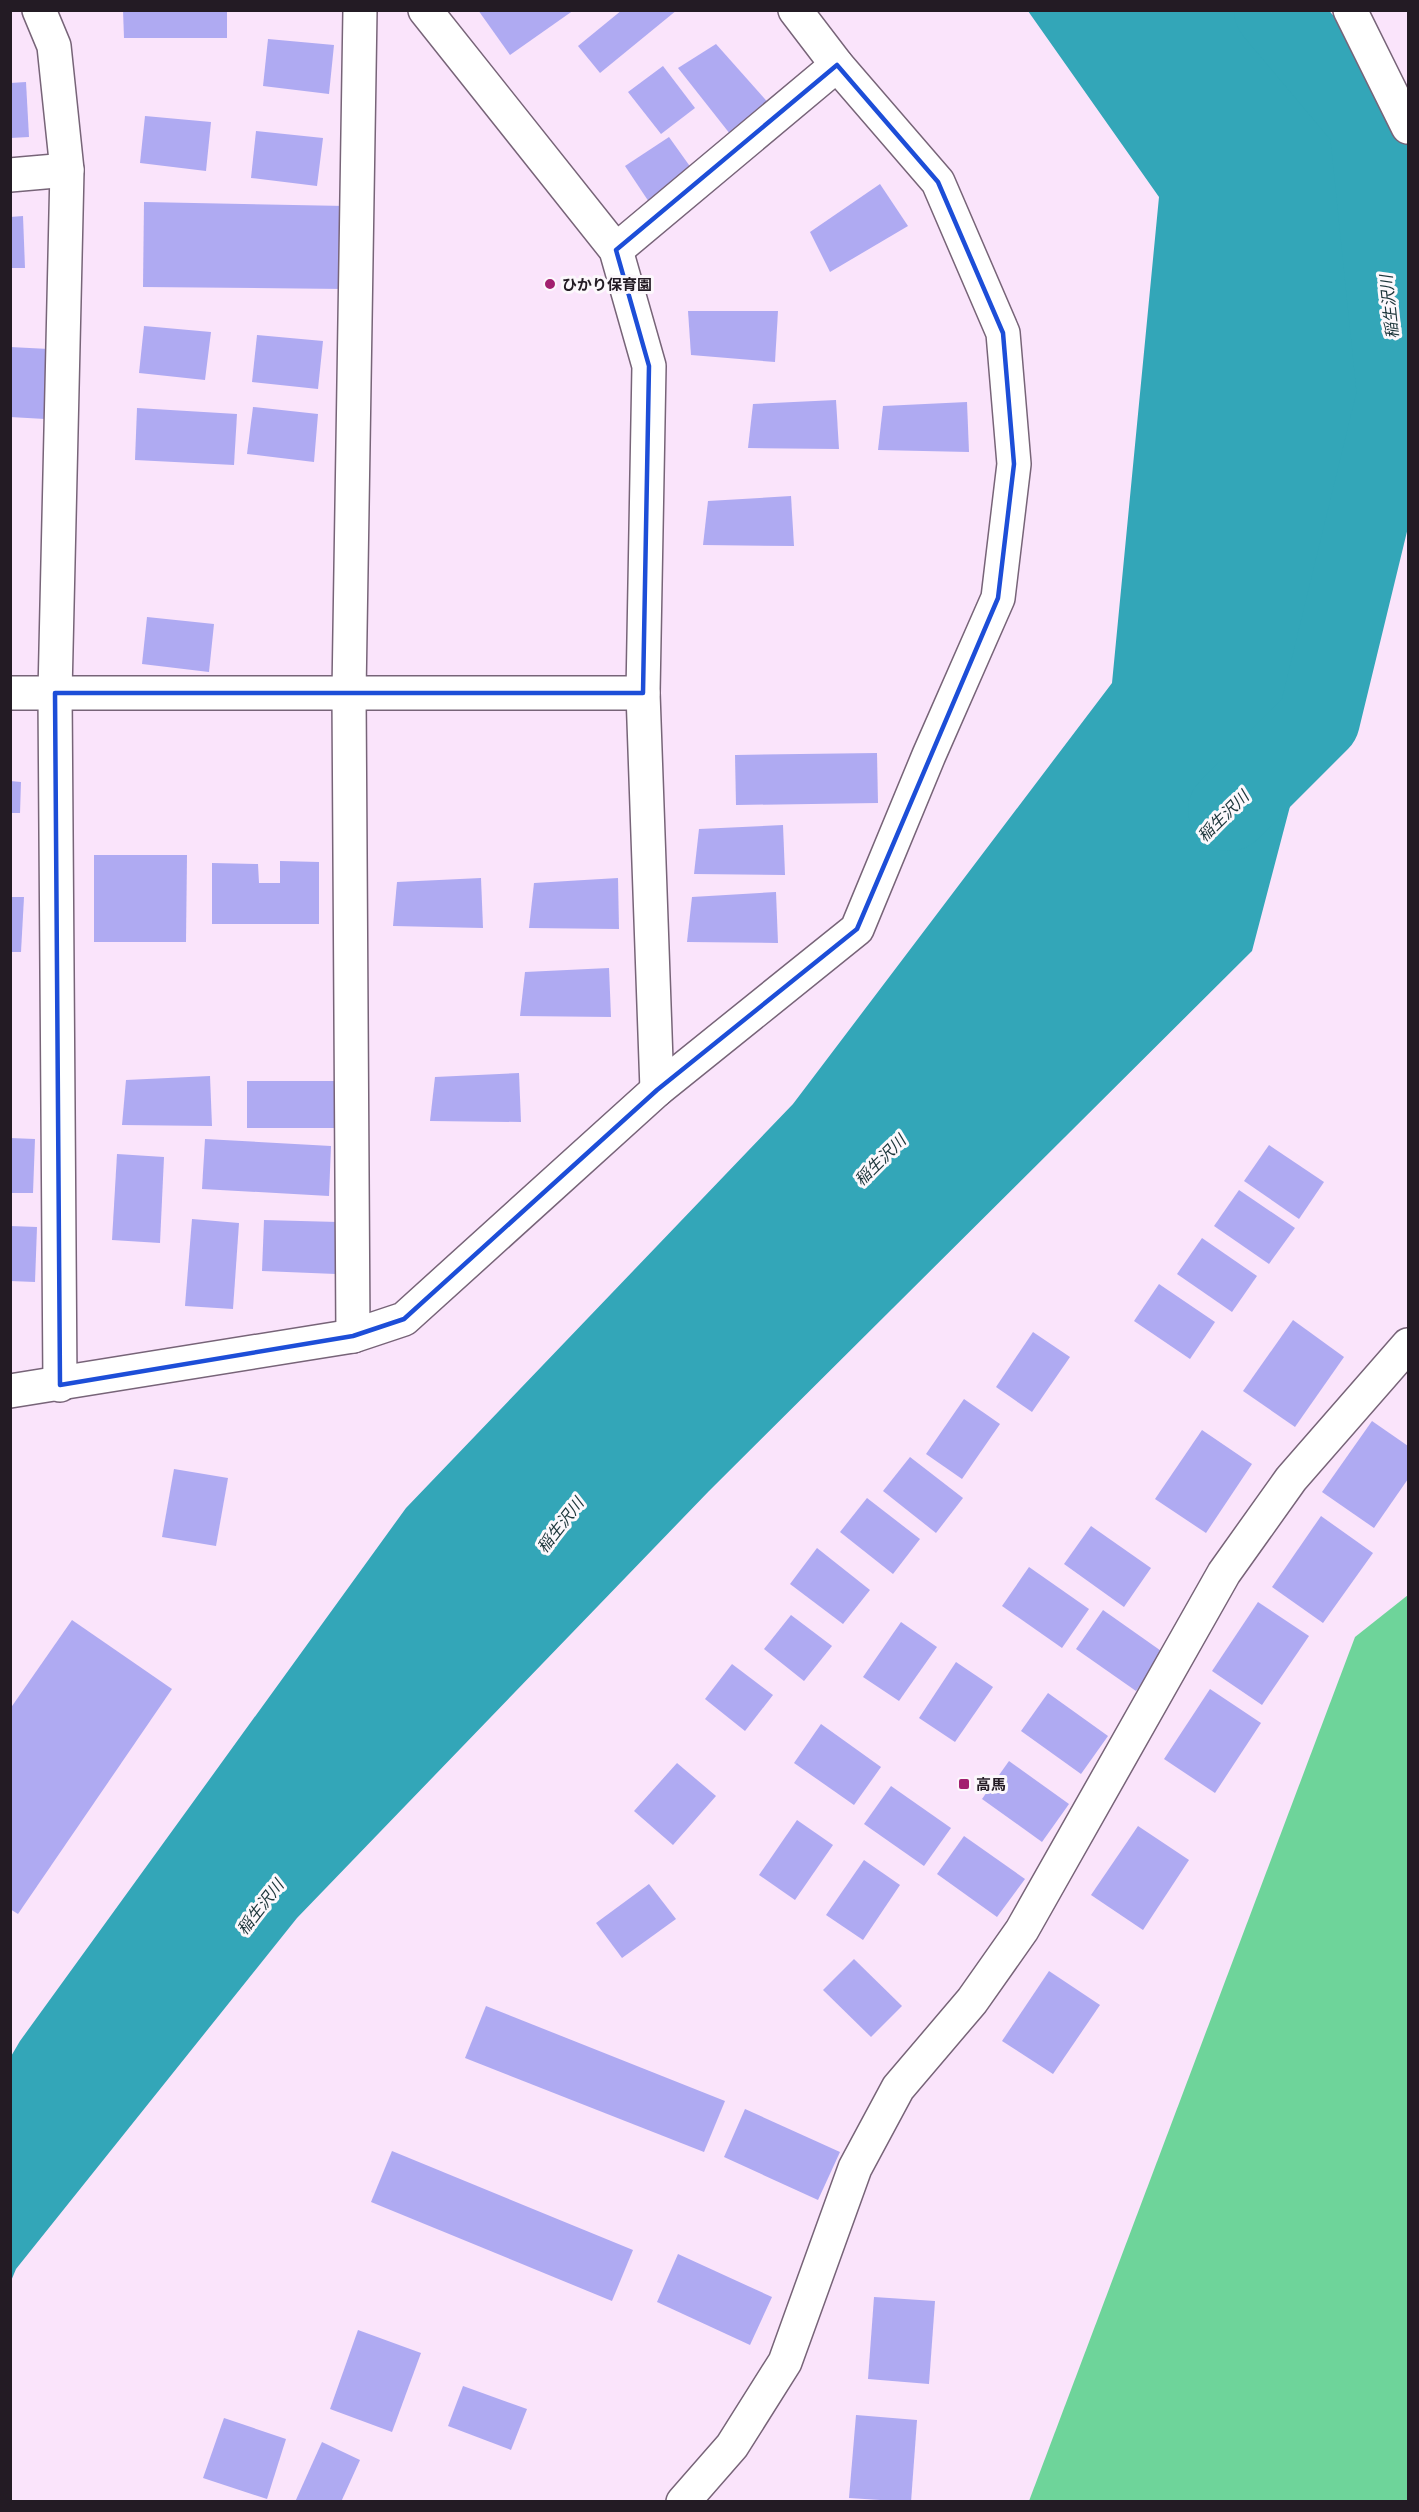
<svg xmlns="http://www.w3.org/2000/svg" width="1419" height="2512" font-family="Ubuntu,'Noto Sans JP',sans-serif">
	<rect width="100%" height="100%" fill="#fae4fb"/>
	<polygon fill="#6ed49a" points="1408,1595 1408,2501 1029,2501 1355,1637"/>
	<polygon fill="#33a6b8" points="1028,11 1310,11 1340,46 1398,395 1252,951 709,1491 297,1918 16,2269 11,2281 10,2058 20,2041 406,1508 793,1104 1112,683 1159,197"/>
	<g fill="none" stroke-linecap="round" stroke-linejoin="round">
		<polyline stroke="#33a6b8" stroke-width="82" points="1229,810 1319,720 1398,395 1370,123 1275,10"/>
	</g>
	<g fill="#afaaf2">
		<polygon points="123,10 227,10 227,38 124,38"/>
		<polygon points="478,10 574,10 510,55"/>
		<polygon points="622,10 677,10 600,73 578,46"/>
		<polygon points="268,39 334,45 329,94 263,86"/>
		<polygon points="716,44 772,107 734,139 678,68"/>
		<polygon points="663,66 695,108 661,134 628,92"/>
		<polygon points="26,82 29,137 10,138 10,83"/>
		<polygon points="145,116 211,122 206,171 140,163"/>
		<polygon points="256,131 323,138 317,186 251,178"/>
		<polygon points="669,137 694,172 649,202 625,166"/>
		<polygon points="880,184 908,226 830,272 810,232"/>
		<polygon points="144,202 346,206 345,289 143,287"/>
		<polygon points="23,216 25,268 10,268 10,217"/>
		<polygon points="688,311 778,311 775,362 691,355"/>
		<polygon points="144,326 211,332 205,380 139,373"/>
		<polygon points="257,335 323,341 318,389 252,382"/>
		<polygon points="10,347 49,349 45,419 10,417"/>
		<polygon points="836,400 839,449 748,448 753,404"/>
		<polygon points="967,402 969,452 878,450 883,406"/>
		<polygon points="253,407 318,414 314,462 247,454"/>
		<polygon points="137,408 237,414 234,465 135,460"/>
		<polygon points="791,496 794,546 703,545 708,501"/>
		<polygon points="147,617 214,624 209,672 142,664"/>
		<polygon points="877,753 878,803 736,805 735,755"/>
		<polygon points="10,781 21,782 20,813 10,813"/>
		<polygon points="783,825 785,875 694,874 699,829"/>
		<polygon points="94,855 187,855 186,942 94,942"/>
		<polygon points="280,861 319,862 319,924 212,924 212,863 258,864 259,883 280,883"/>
		<polygon points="481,878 483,928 393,926 397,882"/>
		<polygon points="618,878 619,929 529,928 534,883"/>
		<polygon points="776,892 778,943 687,942 692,897"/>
		<polygon points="10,897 24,897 21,952 10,952"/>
		<polygon points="609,968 611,1017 520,1016 525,972"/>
		<polygon points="519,1073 521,1122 430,1121 435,1077"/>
		<polygon points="210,1076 212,1126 122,1125 126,1080"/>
		<rect x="247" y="1081" width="87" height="47"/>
		<polygon points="10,1138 35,1139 33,1193 10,1193"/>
		<polygon points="205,1139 331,1146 329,1196 202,1189"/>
		<polygon points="1269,1145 1324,1182 1299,1219 1244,1181"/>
		<polygon points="117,1154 164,1157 160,1243 112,1240"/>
		<polygon points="1239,1190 1295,1228 1269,1264 1214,1226"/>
		<polygon points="192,1219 239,1223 233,1309 185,1306"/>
		<polygon points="264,1220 338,1222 336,1274 262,1271"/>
		<polygon points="10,1226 37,1227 35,1282 10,1281"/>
		<polygon points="1202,1238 1257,1276 1232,1312 1177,1274"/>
		<polygon points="1159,1284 1215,1322 1190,1359 1134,1321"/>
		<polygon points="1293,1320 1344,1357 1295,1427 1243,1391"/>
		<polygon points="1033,1332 1070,1357 1032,1412 996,1387"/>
		<polygon points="964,1399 1000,1424 962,1479 926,1454"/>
		<polygon points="1372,1421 1408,1446 1408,1479 1374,1528 1322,1492"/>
		<polygon points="1202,1430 1252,1464 1206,1533 1155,1499"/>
		<polygon points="910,1457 963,1498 936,1533 883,1491"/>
		<polygon points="174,1469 228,1478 216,1546 162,1537"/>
		<polygon points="867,1498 920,1539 893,1574 840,1532"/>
		<polygon points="1321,1516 1373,1553 1323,1623 1272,1587"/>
		<polygon points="1091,1526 1151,1568 1124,1607 1064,1564"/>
		<polygon points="817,1548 870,1590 843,1624 790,1584"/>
		<polygon points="1029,1567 1089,1609 1062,1648 1002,1606"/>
		<polygon points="1258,1602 1309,1636 1262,1705 1212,1671"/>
		<polygon points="1103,1610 1164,1653 1136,1691 1076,1649"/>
		<polygon points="791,1615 832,1646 804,1681 764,1649"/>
		<polygon points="72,1620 172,1689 18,1914 10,1909 10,1709"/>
		<polygon points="901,1622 937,1647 899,1701 863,1677"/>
		<polygon points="956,1662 993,1687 955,1742 919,1718"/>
		<polygon points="732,1664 773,1695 745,1731 705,1699"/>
		<polygon points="1210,1689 1261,1723 1215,1793 1164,1759"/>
		<polygon points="1048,1693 1108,1736 1081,1774 1021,1731"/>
		<polygon points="821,1724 881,1767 854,1805 794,1763"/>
		<polygon points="1009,1761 1069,1804 1042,1842 982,1799"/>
		<polygon points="677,1763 716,1796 673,1845 634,1811"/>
		<polygon points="891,1786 951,1828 924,1866 864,1824"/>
		<polygon points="797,1820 833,1845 795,1900 759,1875"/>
		<polygon points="1138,1826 1189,1860 1143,1930 1091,1895"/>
		<polygon points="964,1836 1025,1879 997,1917 937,1874"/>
		<polygon points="864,1860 900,1885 863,1940 826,1915"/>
		<polygon points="649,1884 676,1919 622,1958 596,1923"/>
		<polygon points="854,1959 902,2006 871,2037 823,1990"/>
		<polygon points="1049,1971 1100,2005 1053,2074 1002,2041"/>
		<polygon points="486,2006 725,2101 704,2152 465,2058"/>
		<polygon points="745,2109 840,2152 818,2200 724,2157"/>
		<polygon points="392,2151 633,2250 612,2301 371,2202"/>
		<polygon points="678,2254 772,2297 750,2345 657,2302"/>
		<polygon points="874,2297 935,2301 929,2384 868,2379"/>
		<polygon points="358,2330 421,2353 392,2432 330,2409"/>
		<polygon points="463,2386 527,2409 511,2450 448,2426"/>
		<polygon points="856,2415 917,2420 911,2502 849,2498"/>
		<polygon points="224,2418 286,2439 267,2499 203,2478"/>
		<polygon points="322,2442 360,2460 341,2502 295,2502"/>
	</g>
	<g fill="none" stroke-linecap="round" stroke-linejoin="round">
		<defs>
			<g id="minor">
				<polyline points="39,10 54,46 67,170 55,693 60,1385"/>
				<polyline points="425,10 616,250 649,366 643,693 657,1090"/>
				<polyline points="1350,10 1408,127"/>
				<polyline points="10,175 67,170"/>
				<polyline points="616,250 837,65"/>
				<polyline points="10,693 643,693"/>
				<polyline points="353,1336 349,693 360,10"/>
				<polyline points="10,1391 353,1336 404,1319 657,1090 857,929 929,755 998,598 1014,464 1003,333 938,182 837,65 795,10"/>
				<polyline points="683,2502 732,2446 785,2362 855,2168 898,2088 972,2001 1022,1930 1224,1573 1291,1479 1408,1345"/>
			</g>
		</defs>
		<use href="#minor" stroke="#776478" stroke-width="36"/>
		<use href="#minor" stroke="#fff" stroke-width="33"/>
	</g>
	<path fill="none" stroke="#1d4ed8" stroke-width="4.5" stroke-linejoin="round" d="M837 65 938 182 1003 333 1014 464 998 598 857 929 657 1090 404 1319 353 1336 60 1385 55 693H643L649 366 616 250Z"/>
	<g fill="#a21f6f" stroke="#fcf8fc" stroke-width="2">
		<circle cx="550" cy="284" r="6"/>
		<rect x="958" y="1778" width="12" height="12" rx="3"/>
	</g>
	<g text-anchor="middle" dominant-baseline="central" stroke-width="6" stroke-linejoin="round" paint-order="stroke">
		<g font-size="15" font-weight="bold" fill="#231b24" stroke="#fcf8fc" text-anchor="start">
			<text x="562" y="284">ひかり保育園</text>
			<text x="976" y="1784">高馬</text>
		</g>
		<g font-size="16" font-style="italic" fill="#1b3439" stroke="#fcf8fc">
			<text transform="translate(1389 307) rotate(-96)">稲生沢川</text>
			<text transform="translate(1223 816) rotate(-45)">稲生沢川</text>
			<text transform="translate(880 1160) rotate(-45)">稲生沢川</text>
			<text transform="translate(560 1525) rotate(-52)">稲生沢川</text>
			<text transform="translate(260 1907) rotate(-52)">稲生沢川</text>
		</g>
	</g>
	<rect width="1419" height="2512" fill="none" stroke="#231b24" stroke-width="24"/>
</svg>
